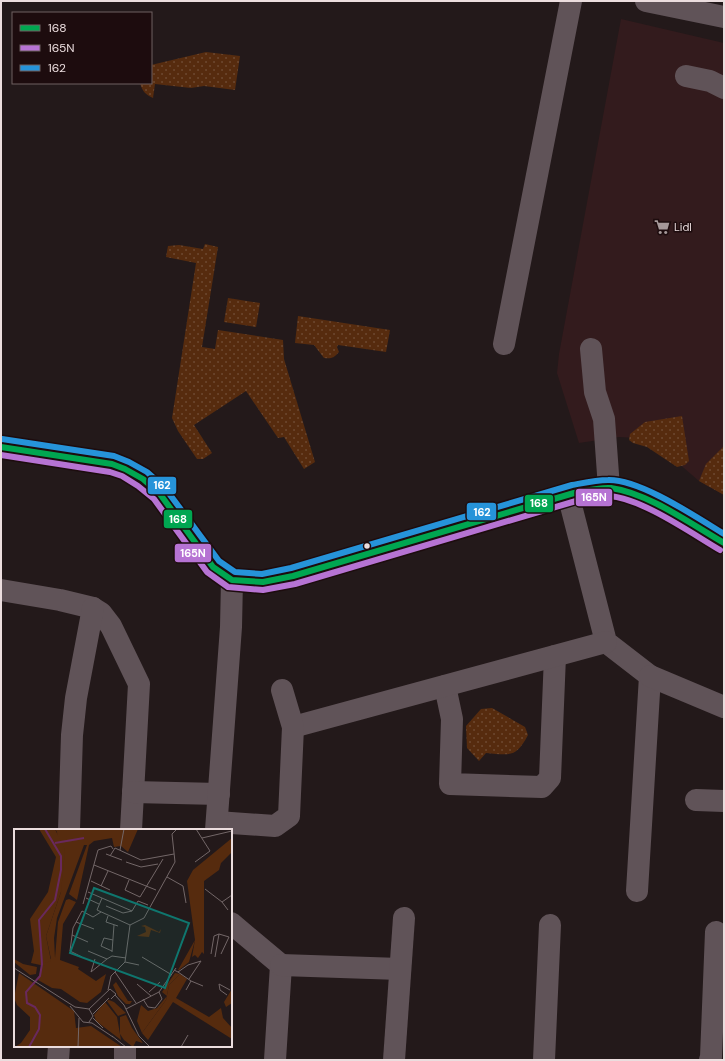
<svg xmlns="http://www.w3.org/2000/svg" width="725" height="1061" font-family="'DM Sans',sans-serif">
	<defs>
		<pattern id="grass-dots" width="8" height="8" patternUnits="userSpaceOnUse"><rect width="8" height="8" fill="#562b0e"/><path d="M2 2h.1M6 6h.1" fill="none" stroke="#6e4931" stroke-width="1.8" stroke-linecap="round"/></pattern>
	</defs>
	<rect width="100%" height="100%" fill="#23191a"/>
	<polygon fill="#331b1d" points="621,19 724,43 724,495 699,481 670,456 637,438 619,437 579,443 557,373 559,354"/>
	<g fill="url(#grass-dots)">
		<path d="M206 52 240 56 235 90 204 86 191 88 155 84 153 98C146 95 142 91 140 83H151V65Z"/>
		<polygon points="205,244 218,247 202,347 215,349 218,330 283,340 284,359 315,462 304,469 284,437 278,438 246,391 194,425 212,453 203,459 197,459 178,431 172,418 196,263 166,257 168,246 179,245 203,249"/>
		<polygon points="228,298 260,303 256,327 224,322"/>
		<path d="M298 316 390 330 386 352 338 345 337 347 339 352C334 358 331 359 324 358L314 345 295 343Z"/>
		<polygon points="682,416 689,461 685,465 677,467 647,447 633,443 629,440 630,434 645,422"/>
		<polygon points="724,446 724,495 699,481 706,464"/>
		<path d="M492 708 525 727 528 735C516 758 510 755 486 753L479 761 467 748 466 726 481 709Z"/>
	</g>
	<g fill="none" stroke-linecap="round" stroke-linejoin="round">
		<g stroke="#605358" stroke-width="22">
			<polyline points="646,1 724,17"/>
			<polyline points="686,76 710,81 724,88"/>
			<polyline points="504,344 571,1"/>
			<polyline points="591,349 595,392 604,419 609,488"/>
			<polyline points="1,447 112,464 125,469 143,479 160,494 213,567 232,580 263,582 293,576 574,493 609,488 634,493 660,506 724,543"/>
			<polyline points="568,494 606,642 650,676 637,891"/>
			<polyline points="1,590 60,600 93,608 101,613 111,626 139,684 131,830"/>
			<polyline points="650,676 724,707"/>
			<polyline points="445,686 452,719 450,784 542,787 550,778 555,656"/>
			<polyline points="293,727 606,642"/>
			<polyline points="133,792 219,794"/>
			<polyline points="696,800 724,801"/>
			<polyline points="217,822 275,826 289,816 293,727 282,690"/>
			<polyline points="69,830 72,735 76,698 93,608"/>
			<polyline points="216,830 231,627 232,580"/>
			<polyline points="231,923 281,965 275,1060"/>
			<polyline points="281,965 400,969"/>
			<polyline points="58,1060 59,1046"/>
			<polyline points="125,1060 125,1046"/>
			<polyline points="394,1060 404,918"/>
			<polyline points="544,1060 550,925"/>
			<polyline points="710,1060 711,1057 716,932"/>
		</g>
		<defs>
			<path id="bus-1" d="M1 447 112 464 125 469 143 479 160 494 213 567 232 580 263 582 293 576 574 493C585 491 599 487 611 488 648 493 691 524 724 543"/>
			<path id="bus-2" d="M1 455 110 472 122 476 138 486 154 499 207 572 228 587 263 590 295 584 576 501C586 499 599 496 609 496 641 498 691 533 720 550"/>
			<path id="bus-3" d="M2 439 114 456 129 462 147 472 165 488 219 561 235 572 262 574 291 568 572 485C583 483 596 480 608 480 640 479 696 517 724 534"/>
		</defs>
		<use href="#bus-1" stroke="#1d0c0e" stroke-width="9"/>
		<use href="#bus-2" stroke="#1d0c0e" stroke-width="9"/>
		<use href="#bus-3" stroke="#1d0c0e" stroke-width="9"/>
		<use href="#bus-1" stroke="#00a651" stroke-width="6"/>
		<use href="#bus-2" stroke="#b673d3" stroke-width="6"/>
		<use href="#bus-3" stroke="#2693d9" stroke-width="6"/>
	</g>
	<defs>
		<symbol id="supermarket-bare" viewBox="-9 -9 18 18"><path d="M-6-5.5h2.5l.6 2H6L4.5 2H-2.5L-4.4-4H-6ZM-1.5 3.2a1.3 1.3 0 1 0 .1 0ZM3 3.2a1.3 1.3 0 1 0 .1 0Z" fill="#a59899" stroke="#1d0c0e" stroke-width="2.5" paint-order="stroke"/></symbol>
	</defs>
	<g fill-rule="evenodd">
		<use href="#supermarket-bare" x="651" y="216" width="22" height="22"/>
	</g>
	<circle fill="#ebddde" stroke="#1d0c0e" stroke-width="1.5" cx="367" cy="546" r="3.5"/>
	<g text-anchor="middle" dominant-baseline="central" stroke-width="3" stroke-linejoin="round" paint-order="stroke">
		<g font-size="11" fill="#ebddde" stroke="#1d0c0e" text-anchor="start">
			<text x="674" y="227">Lidl</text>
		</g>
	</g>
	<g transform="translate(14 829)">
		<rect width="218" height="218" fill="#23191a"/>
		<path d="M41 0H124L114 23 107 17 100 18 98 9 80 12 75 16 63 71 55 65 73 16H70L43 89 40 109 41 129 44 93 52 71 55 70 62 73 49 95 46 131 65 138 64 140 82 152 92 145 87 163 73 174 66 173 47 160 38 159 24 151 29 132 37 130 32 107 47 63 43 3ZM131 96 145 103 147 100 146 104 137 101 135 108 123 107 132 103 131 98 127 97ZM181 111 175 133 165 141H164ZM0 130 9 135 23 138 22 145 16 146 0 133ZM161 144 166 145 155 156 152 171 128 204 123 192 127 176 134 182 143 179 153 167 148 163ZM102 153 114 172H118L116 175H112L104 167 99 156ZM95 171 100 173 112 184 104 187 93 172ZM91 173 103 188 107 211 82 192 80 186ZM112 186 118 199 129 214 122 212 119 218 110 211 106 205V188Z" fill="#562b0e"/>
		<path d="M25 0H41L51 21 47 63 32 107 37 132 31 134V137L17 134 20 122 16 90 34 63 42 28ZM218 9V23L207 34 205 41 190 52V125L188 123 184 129 181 126 178 128 181 111 173 52 179 41ZM5 144 60 182 62 199 77 197 108 218H1L7 214 16 201V188L3 176 0 169ZM166 145 173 150 162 169 195 188 207 179 209 189 218 199V210L159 173 134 211 128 204 152 171 155 156ZM218 160V174L212 178 210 173Z" fill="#562b0e"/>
		<path fill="none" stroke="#69295d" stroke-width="2" d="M41 14 70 9M15 218 25 200 26 186 21 178 13 174 12 163 26 147 28 135 25 91 41 71 47 41V27L31 0"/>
		<path fill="none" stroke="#736768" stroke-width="1" d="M188 9 218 2M106 21 110 0M92 25 108 31M96 27 101 19 127 31 160 25M112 33 127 38 144 35M181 33 196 22 182 0M80 36 142 61M153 48 169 57 172 74M115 51 111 61 126 68 149 30M77 52 96 61M87 57 94 42M191 60 208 73 214 81M74 63 118 82M72 69 85 75M88 69 83 81 116 96M208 73 218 66M69 75 84 21 97 17 99 20M92 77 109 84 118 82 124 72 134 76M94 87 92 93 104 97M62 93 80 100M58 106 74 113M74 122 93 130 98 127 112 129M98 122 87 117 90 109 99 111M98 123 100 96M197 125 200 107 205 105M207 125 215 108M68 128 56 122 59 99 68 82 79 88 87 83M128 128 158 146M201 128 205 105 215 108M81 130 77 143 93 130M111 133 125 136M0 139 61 178 75 180 79 187 75 193M160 141 164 143 174 136 187 132M101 143 122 174M164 143 177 152 172 161M175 150 187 132M177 152 189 157M123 155 137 167M94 161 97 147 111 133 116 96 130 89 161 33 158 5 163 0M135 163 146 153M101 166 110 176 125 207 136 218M213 166 206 161 205 155 216 161M129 170 134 178 141 179 148 170 145 163M56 177 69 193 78 194 99 208M75 180 96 160 102 165 97 170M112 180 145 163 162 139M79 185 95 169M79 189 89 199M98 207 112 218M64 218 65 189M167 218 174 206"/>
		<path fill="#0f766e" fill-opacity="0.15" stroke="#0f766e" stroke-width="2" d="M80 59 175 94 151 159 56 124Z"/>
		<rect width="218" height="218" fill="none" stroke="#ebddde" stroke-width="2"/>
	</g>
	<g stroke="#1d0c0e" stroke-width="1.5">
		<rect x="147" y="476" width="30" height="19" rx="4" fill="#2693d9"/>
		<rect x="575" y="488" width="38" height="19" rx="4" fill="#b673d3"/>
		<rect x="524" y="494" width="30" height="19" rx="4" fill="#00a651"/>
		<rect x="466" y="502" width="31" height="19" rx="4" fill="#2693d9"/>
		<rect x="163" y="509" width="30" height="20" rx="4" fill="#00a651"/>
		<rect x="174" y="543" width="38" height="20" rx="4" fill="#b673d3"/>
	</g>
	<g font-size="11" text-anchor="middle" font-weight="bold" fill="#fff">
		<text x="162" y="489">162</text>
		<text x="594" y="501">165N</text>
		<text x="539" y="507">168</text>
		<text x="482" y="516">162</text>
		<text x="178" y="523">168</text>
		<text x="193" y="557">165N</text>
	</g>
	<rect width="725" height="1061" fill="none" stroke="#ebddde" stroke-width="4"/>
	<rect x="12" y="12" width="140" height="72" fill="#1d0c0e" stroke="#6f6061"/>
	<rect x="20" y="25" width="20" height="6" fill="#00a651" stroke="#6f6061"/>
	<text x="48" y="32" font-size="12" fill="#ebddde">168</text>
	<rect x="20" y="45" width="20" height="6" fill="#b673d3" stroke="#6f6061"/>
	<text x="48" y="52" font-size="12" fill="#ebddde">165N</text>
	<rect x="20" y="65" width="20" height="6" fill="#2693d9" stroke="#6f6061"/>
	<text x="48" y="72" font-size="12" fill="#ebddde">162</text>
</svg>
